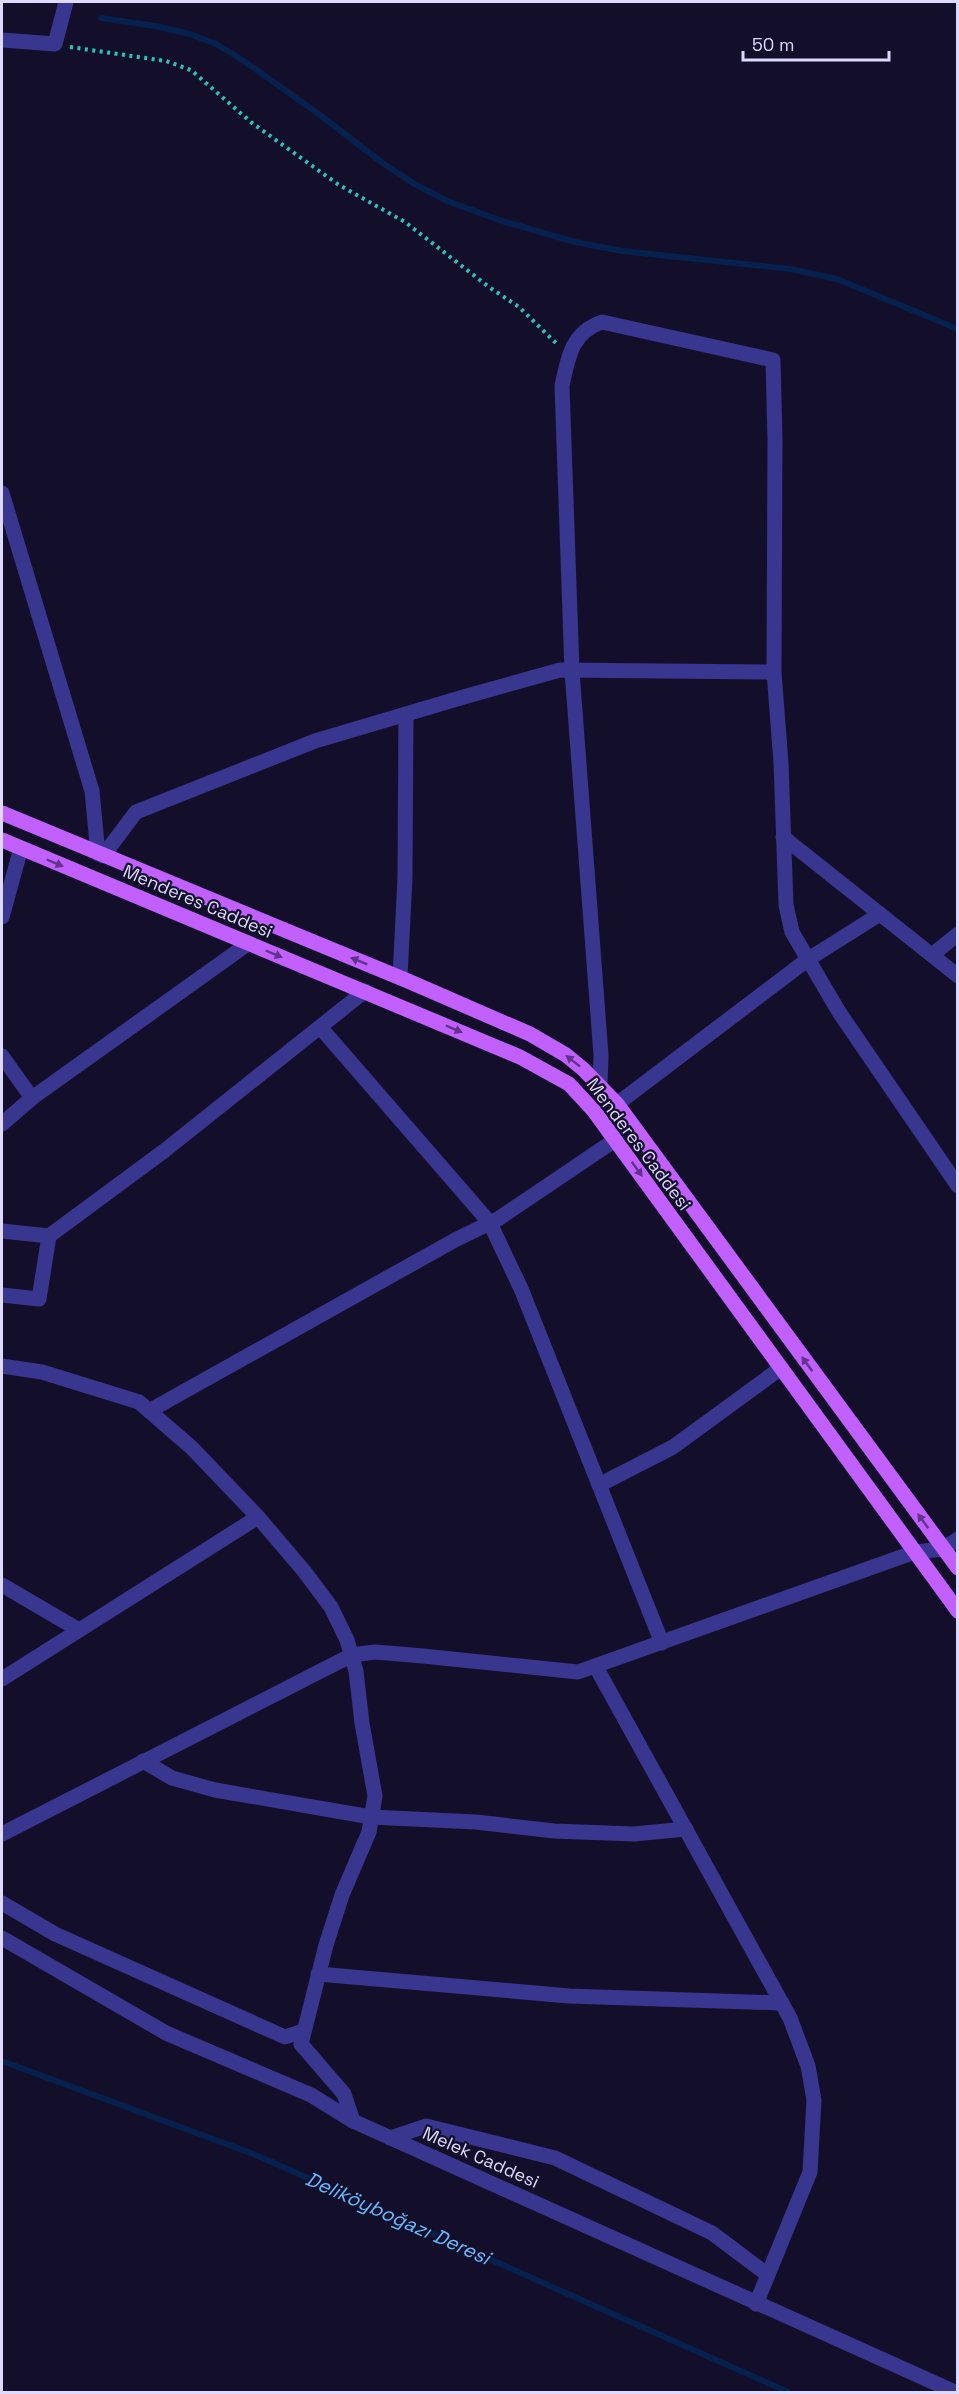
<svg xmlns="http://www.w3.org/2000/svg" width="959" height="2394" font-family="'Space Grotesk',sans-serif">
	<rect width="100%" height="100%" fill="#130f2b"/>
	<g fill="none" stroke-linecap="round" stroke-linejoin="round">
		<g stroke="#06214d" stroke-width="6">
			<polyline points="101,18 155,26 190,34 216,44 241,59 316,112 384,164 413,183 447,201 502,221 575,242 622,251 791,269 837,279 958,329"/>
			<polyline points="2,2061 256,2155 788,2392"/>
		</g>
		<polyline stroke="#26c6ba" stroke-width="4" stroke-dasharray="3 4.5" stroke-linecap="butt" points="70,47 166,61 191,70 252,123 339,185 405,222 489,287 519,307 558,345"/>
		<g stroke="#38368e" stroke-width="15">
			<polyline points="2,40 55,44 66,2"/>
			<polyline points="2,493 92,791 98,854"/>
			<polyline points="783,837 958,976"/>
			<polyline points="103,856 136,812 315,741 467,696 560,670 774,672"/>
			<polyline points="2,917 21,848"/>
			<polyline points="932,955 958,934"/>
			<polyline points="400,977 405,877 406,714"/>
			<polyline points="320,1027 490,1223 522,1291 662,1643"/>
			<polyline points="2,1056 32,1098 2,1124"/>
			<path d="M600 1086 601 1055 572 671 562 386C568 357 572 332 602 322L773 360 775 440 774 672 781 763 786 905 792 932 839 1012 958 1186"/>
			<polyline points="32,1098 249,943"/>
			<polyline points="617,1104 807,960 880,914"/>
			<polyline points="2,1231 49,1236 164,1151 365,991"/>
			<polyline points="2,1295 39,1299 49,1236"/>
			<polyline points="2,1366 42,1372 139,1402 192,1448 258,1517 304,1571 331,1607 347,1640 356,1671 362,1723 375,1796 369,1832 342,1895 326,1945 301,2044 344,2094 353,2121"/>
			<polyline points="149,1411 455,1240 498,1219 615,1140"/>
			<polyline points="599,1485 673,1447 781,1368"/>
			<polyline points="2,1585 79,1630"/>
			<polyline points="596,1667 790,2018 808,2066 814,2100 810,2172 756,2304"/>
			<polyline points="2,1679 258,1517"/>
			<polyline points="143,1761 172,1778 215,1790 371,1817 476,1822 554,1831 634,1834 686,1829"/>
			<polyline points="2,1834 352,1655 375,1652 423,1656 578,1672 915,1552 943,1549 958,1539"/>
			<polyline points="2,1903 55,1934 285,2037 303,2031"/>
			<polyline points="2,1938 166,2033 311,2095 353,2121 955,2392"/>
			<polyline points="318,1974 569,1996 782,2003"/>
			<polyline points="390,2138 426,2126 555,2158 712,2233 768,2275"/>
		</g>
		<g stroke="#c160ff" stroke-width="15">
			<polyline points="2,813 408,981 530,1034 566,1055 583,1069 617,1104 958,1568"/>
			<polyline points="2,840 520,1057 569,1084 594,1111 958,1611"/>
		</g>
	</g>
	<defs><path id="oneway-solid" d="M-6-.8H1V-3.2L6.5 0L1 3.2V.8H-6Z" transform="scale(1.5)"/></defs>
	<g fill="#61338a">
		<use href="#oneway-solid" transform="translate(55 863) rotate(23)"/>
		<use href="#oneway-solid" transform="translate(274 954) rotate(23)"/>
		<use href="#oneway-solid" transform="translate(359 961) rotate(-158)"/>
		<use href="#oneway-solid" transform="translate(454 1029) rotate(23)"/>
		<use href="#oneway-solid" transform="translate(573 1061) rotate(-142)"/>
		<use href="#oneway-solid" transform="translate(637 1169) rotate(54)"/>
		<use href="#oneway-solid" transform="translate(807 1364) rotate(-126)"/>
		<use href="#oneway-solid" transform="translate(923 1521) rotate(-126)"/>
	</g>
	<g text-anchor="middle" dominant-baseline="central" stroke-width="4.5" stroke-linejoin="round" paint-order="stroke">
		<g font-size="18" fill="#ddd9ff" stroke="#130f2b">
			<text transform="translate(198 901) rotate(23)">Menderes Caddesi</text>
			<text transform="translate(639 1144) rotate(53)">Menderes Caddesi</text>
			<text transform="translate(481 2157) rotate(24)">Melek Caddesi</text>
		</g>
		<g font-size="20" font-style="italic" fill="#67bbff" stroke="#130f2b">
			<text transform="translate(398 2218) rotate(24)">Deliköyboğazı Deresi</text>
		</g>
	</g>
	<rect width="959" height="2394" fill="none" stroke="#ddd9ff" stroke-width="6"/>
	<path d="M743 51v9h146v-9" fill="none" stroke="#ddd9ff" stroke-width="3"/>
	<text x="752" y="51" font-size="18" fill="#ddd9ff" stroke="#130f2b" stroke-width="4.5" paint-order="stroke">50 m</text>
</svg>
